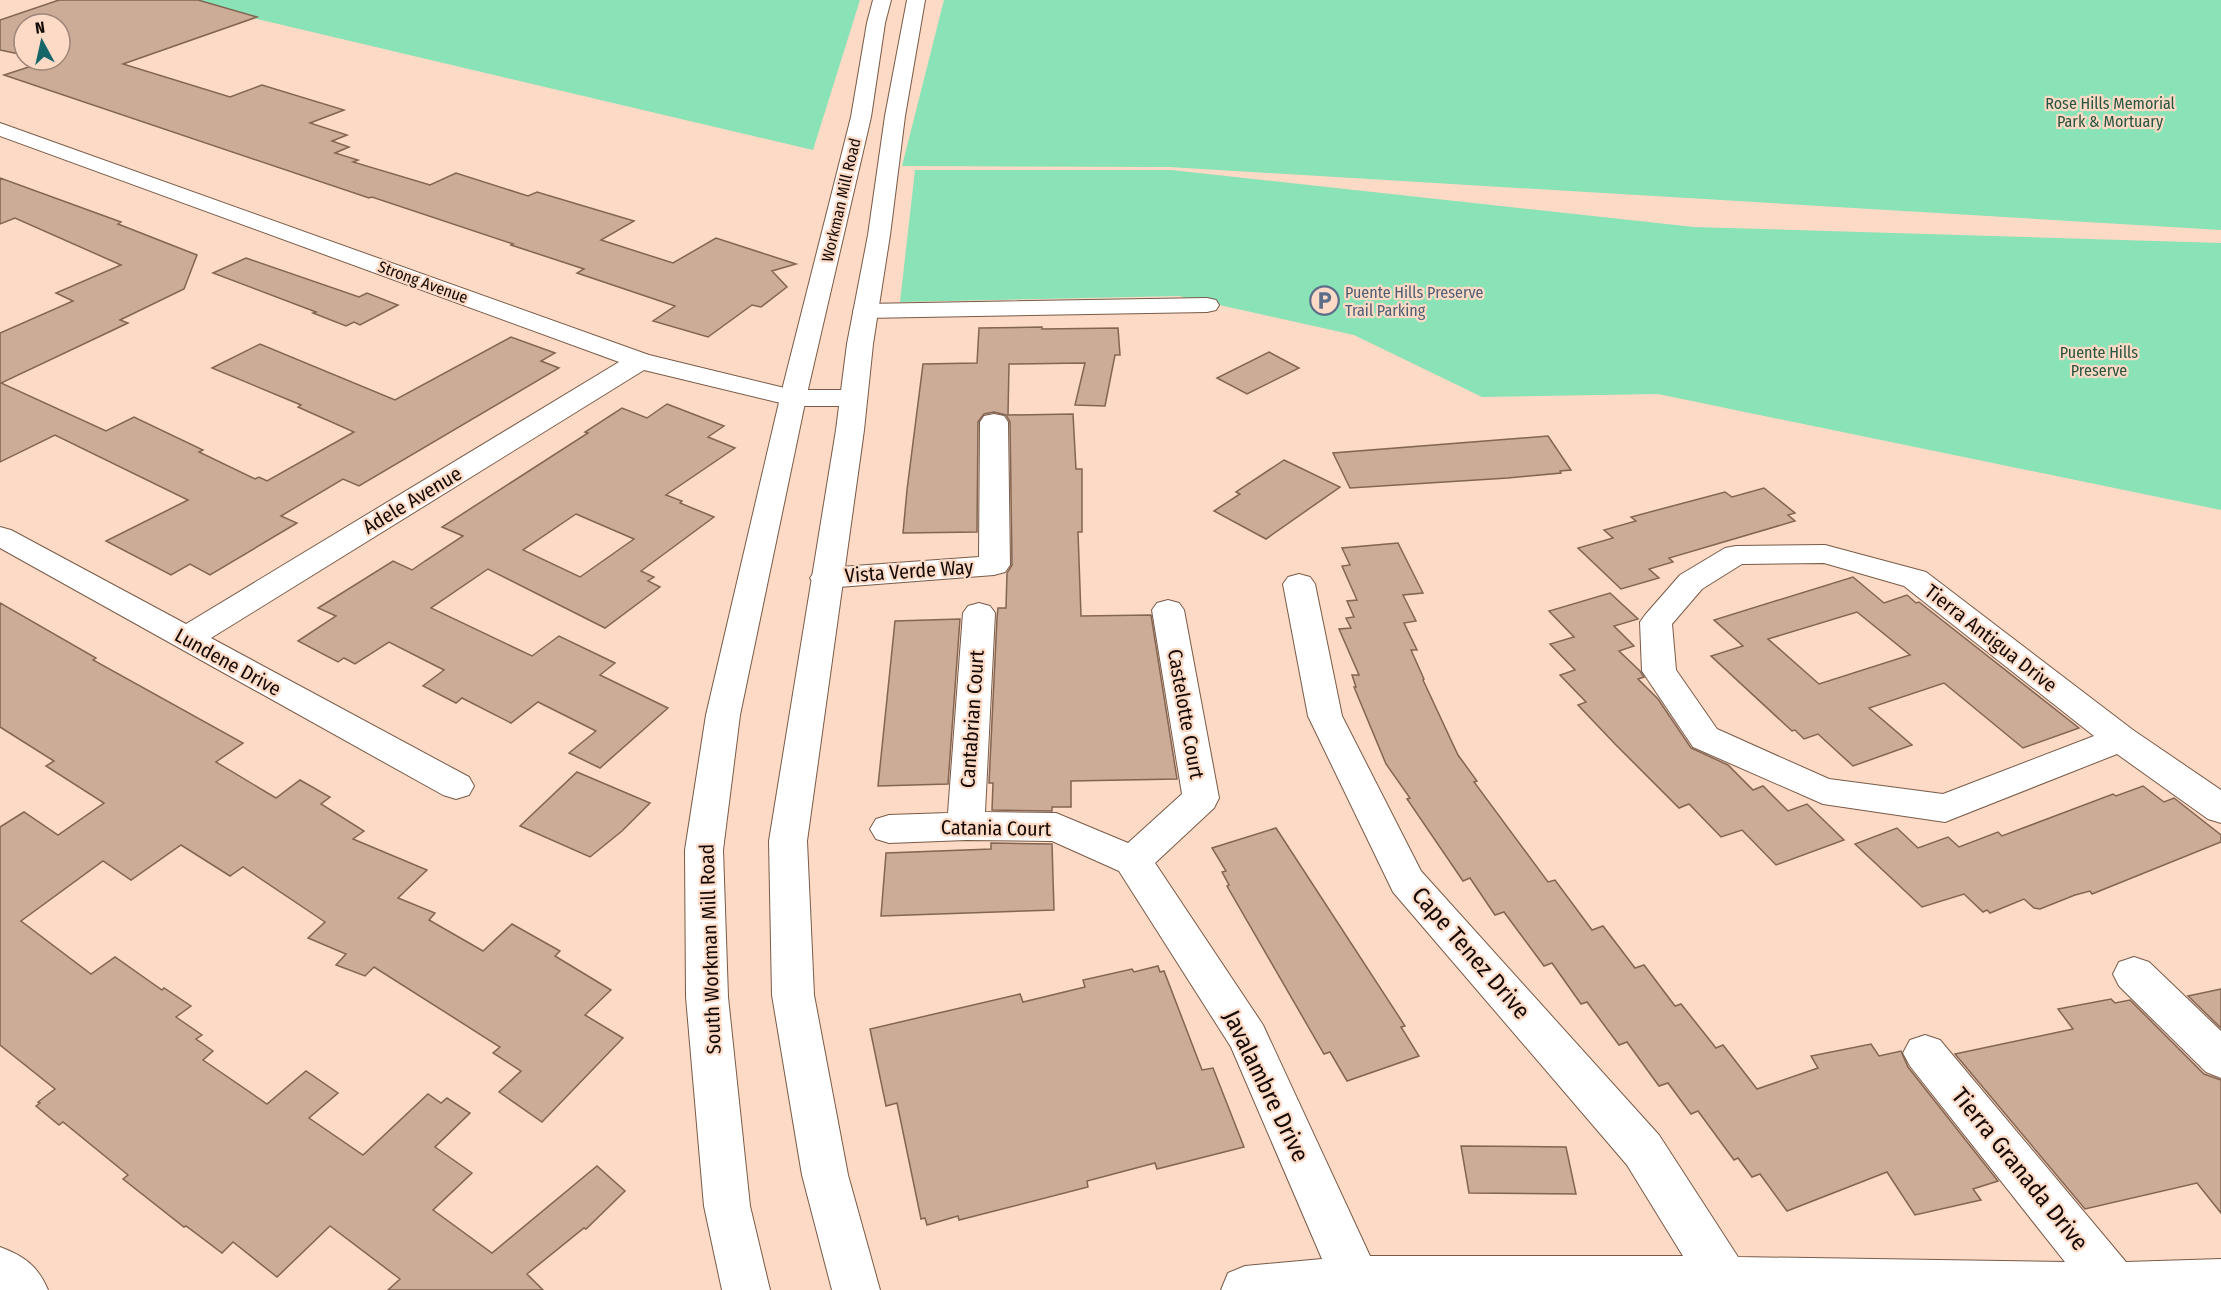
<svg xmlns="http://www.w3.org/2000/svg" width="2221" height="1290" font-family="'Fira Sans Condensed',sans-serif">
	<rect width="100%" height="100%" fill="#fcdac5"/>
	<g fill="#8ae2b7">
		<polygon points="176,0 860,0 813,150"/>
		<polygon points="944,0 2221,0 2221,230 1169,167 902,166"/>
		<polygon points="915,170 1171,170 1694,227 2221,243 2221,510 1658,394 1482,397 1354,335 1179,296 900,302"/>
	</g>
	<g fill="#ccab97" stroke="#826552" stroke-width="1.5" fill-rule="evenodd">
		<polygon points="59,0 198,0 257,17 123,64 230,97 262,85 344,110 310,123 347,135 332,141 349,147 335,153 358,160 353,162 430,185 456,173 528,196 537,192 634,221 601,240 673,263 716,238 796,264 772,271 787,287 761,307 752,305 708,337 653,321 675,306 577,273 584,269 511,245 513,244 372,197 369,198 4,75 50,60 60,60 60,24 24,24 24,55 0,50 0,20"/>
		<polygon points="0,178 121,222 118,224 197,255 184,289 120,320 128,323 1,383 106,431 134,417 203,450 199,452 255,479 259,477 267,481 354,432 298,407 301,405 212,368 260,344 395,400 511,337 555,353 541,361 559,368 359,486 343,479 281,516 297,523 210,575 190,564 171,575 106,541 188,500 55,435 0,462 0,333 73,301 56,293 121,265 15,218 0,224"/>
		<polygon points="246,258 359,297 367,293 398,305 360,325 354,322 346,326 313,313 316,312 213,273"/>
		<polygon points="1042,327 1042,329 1118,328 1120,355 1115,355 1105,406 1075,405 1085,363 1009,364 1008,415 1073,414 1076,469 1082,469 1082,532 1078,532 1081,616 1151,615 1177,779 1071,781 1071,807 1052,807 1052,811 992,810 993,783 989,783 997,618 998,608 1006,608 1007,573 1012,565 1010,422 1006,415 994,412 984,414 978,422 977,532 903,533 907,490 923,364 977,363 979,328"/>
		<polygon points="1269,352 1299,368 1247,394 1217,378"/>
		<path d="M667 404 724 426 708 437 735 448 666 495 682 501 680 503 714 517 641 571 654 577 648 581 660 587 605 628 488 569 431 608 532 656 559 636 615 663 600 675 668 708 600 768 569 753 596 731 538 702 511 723 462 698 456 703 423 686 444 670 389 642 355 664 344 658 338 662 298 641 336 616 318 608 393 561 412 570 425 561 463 536 442 527 588 433 585 432 622 408 647 418ZM576 514 634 539 580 577 523 550Z"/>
		<polygon points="1548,436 1571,470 1560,471 1561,473 1508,478 1350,488 1333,453"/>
		<polygon points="1284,460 1340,487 1266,539 1214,511 1240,494 1236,492"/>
		<polygon points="1764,488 1795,513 1788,515 1795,521 1669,558 1673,562 1649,569 1659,578 1621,589 1578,548 1613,538 1604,530 1636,521 1631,517 1725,492 1732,497"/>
		<polygon points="1398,543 1423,593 1403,595 1416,621 1404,623 1417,650 1411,650 1424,679 1423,680 1458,755 1477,781 1474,782 1548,882 1555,880 1592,930 1603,926 1635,968 1644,965 1675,1006 1681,1004 1716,1048 1723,1045 1757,1089 1818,1068 1811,1056 1871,1044 1879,1056 1901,1051 1908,1067 1998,1181 1973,1189 1981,1200 1915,1215 1887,1172 1787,1211 1760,1174 1752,1177 1738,1158 1734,1160 1698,1111 1691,1114 1668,1083 1659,1086 1627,1042 1619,1045 1587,1002 1581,1004 1552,963 1544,966 1504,912 1495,915 1470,878 1463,881 1407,799 1410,798 1386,764 1354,687 1356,687 1352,675 1359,675 1339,629 1351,628 1346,618 1354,617 1347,601 1357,600 1342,566 1350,565 1342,548"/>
		<path d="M1853 577 1884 603 1907 595 1916 603 1919 602 2079 728 2023 748 1944 683 1869 708 1912 745 1853 766 1818 734 1804 739 1795 730 1792 731 1711 656 1743 646 1714 620ZM1857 612 1910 655 1819 684 1768 639Z"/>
		<polygon points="1610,593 1638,619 1614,626 1634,646 1619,651 1640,671 1644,677 1638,679 1658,699 1691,748 1728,765 1753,790 1763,786 1788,811 1807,804 1844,840 1776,865 1742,830 1721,837 1689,804 1679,808 1615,744 1578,705 1586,702 1560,675 1575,670 1550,644 1574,637 1549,611"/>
		<polygon points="0,603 96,658 93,660 243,743 216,762 276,798 300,780 330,797 321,804 364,831 353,839 427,870 398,898 435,913 429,920 483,951 512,924 560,951 555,956 611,990 585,1015 623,1038 542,1122 499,1092 521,1071 493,1053 500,1047 374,967 365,976 336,965 346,954 308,938 325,922 243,867 230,876 181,845 131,880 103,861 21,921 91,974 115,957 162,990 164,988 191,1006 176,1017 202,1035 196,1039 213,1051 203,1060 267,1104 306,1071 338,1093 309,1118 363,1155 428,1094 441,1103 447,1098 470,1113 435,1147 472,1173 433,1210 492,1253 597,1166 625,1191 586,1229 584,1228 527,1274 543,1290 388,1290 400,1279 330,1226 277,1277 233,1242 222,1253 186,1226 184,1227 123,1179 128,1175 63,1122 59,1125 36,1106 40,1103 38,1102 55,1089 0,1045 0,827 24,812 58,835 104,803 46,766 54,761 0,727"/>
		<polygon points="960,619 948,784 878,786 895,621"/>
		<polygon points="577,772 650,803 622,831 590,857 520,826"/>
		<polygon points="2143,786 2164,802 2174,798 2221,835 2221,842 2092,894 2090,891 2075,895 2040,909 2034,908 2024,899 1990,913 1987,910 1983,912 1964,894 1922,907 1855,844 1897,828 1918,848 1948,837 1959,847 1998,832 2002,836 2113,794 2116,796"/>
		<polygon points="1276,828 1405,1026 1401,1027 1419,1056 1347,1081 1330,1052 1324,1054 1227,886 1229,885 1222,872 1226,871 1212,848"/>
		<polygon points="991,843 1052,844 1054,910 881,916 886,853 991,849"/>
		<polygon points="1158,966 1160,972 1164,971 1202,1070 1213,1068 1244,1147 1157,1169 1155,1163 1087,1181 1088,1187 959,1220 958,1216 927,1225 925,1218 921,1219 897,1103 886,1106 870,1029 1020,994 1023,1002 1085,987 1083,980 1132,969 1134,972"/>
		<polygon points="2221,989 2221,1028 2188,996"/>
		<polygon points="2111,999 2115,1003 2130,1000 2204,1074 2221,1080 2221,1213 2197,1183 2085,1209 1955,1054 2073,1029 2058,1009"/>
		<polygon points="1461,1146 1566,1147 1576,1194 1469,1193"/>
	</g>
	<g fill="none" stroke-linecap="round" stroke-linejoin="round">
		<defs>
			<g id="street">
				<polygon points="0,123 649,355 793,390 854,390 864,392 867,398 864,404 854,406 793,406 644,370 211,638 469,777 474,786 469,795 456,799 443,795 0,548 0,527 11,530 186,624 619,362 0,136"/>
				<polygon points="1207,298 1216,300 1219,305 1216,310 1207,312 865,318 856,316 853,311 856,306 865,304"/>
				<polygon points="994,414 1004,416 1008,422 1010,565 1005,572 994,575 826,588 815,585 810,578 815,571 826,568 979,557 980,422 984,416"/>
				<path d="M1825 545 1926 572 2133 730 2221 790V823L2208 819 2117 754 1945 822 1823 804 1693 747 1642 671 1640 622 1645 615 1680 575 1725 548 1736 546ZM1824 563 1904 586 2094 736 1943 794 1829 779 1717 729 1676 670 1672 624 1702 589 1742 564Z"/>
				<polygon points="1299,574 1310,577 1315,584 1342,716 1421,871 1659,1135 1738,1257 2065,1262 1910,1066 1903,1053 1910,1040 1925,1035 1940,1040 2126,1262 2221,1259 2221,1290 1221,1290 1228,1273 1245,1266 1322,1259 1231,1047 1119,871 1052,841 966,840 889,843 876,839 870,829 876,819 889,815 948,813 963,613 968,606 979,603 990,606 995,613 985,812 1056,813 1128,843 1182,794 1152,610 1157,603 1168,600 1179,603 1184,610 1219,798 1214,808 1155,863 1263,1025 1370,1256 1683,1256 1627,1165 1393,892 1308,716 1283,584 1288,577"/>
				<polygon points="2134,957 2149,962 2221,1031 2221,1078 2206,1072 2119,986 2113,974 2119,962"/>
				<path d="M0 1247C24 1256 38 1266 48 1290H0Z"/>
			</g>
			<g id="secondary">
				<polygon points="873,0 891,0 885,23 871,117 806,398 740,715 723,850 728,997 750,1206 770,1290 722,1290 704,1206 686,997 685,850 706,715 780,398 851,117 867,23"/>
				<polygon points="907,0 925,0 905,116 890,235 873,344 864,430 807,841 814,995 848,1175 880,1290 832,1290 802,1175 772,995 769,841 836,430 847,344 868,235 885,116"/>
			</g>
		</defs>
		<use href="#street" stroke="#785b48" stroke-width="2"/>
		<use href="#secondary" stroke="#785b48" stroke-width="2"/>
		<use href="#street" fill="#fff" fill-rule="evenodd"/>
		<use href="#secondary" fill="#fff" fill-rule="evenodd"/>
	</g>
	<defs>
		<symbol id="parking-ring" viewBox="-11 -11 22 22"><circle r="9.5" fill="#fcdac5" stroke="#5c6f8a" stroke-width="1.5"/><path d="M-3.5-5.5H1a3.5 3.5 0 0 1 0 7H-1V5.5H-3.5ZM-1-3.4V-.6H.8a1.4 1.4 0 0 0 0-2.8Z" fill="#5c6f8a"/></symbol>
	</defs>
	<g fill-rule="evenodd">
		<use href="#parking-ring" x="1308" y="284" width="33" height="33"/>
	</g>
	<g text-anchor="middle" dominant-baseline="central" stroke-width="4.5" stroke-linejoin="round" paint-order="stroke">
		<g font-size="16" fill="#285540" stroke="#fcdac5">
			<text x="2110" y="103">Rose Hills Memorial<tspan x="2110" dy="18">Park &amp; Mortuary</tspan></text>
			<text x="2099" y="352">Puente Hills<tspan x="2099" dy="18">Preserve</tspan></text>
		</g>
		<g font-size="16" fill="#140904" stroke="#fcdac5">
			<text transform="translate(841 200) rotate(-77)">Workman Mill Road</text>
			<text transform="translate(423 282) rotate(20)">Strong Avenue</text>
		</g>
		<g font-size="16" fill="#4e5e75" stroke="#fcdac5" text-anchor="start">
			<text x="1345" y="292">Puente Hills Preserve<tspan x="1345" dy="18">Trail Parking</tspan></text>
		</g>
		<g font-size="20" fill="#140904" stroke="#fcdac5">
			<text transform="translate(412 500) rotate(-31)">Adele Avenue</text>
			<text transform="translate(909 571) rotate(-4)">Vista Verde Way</text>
			<text transform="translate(1991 638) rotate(38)">Tierra Antigua Drive</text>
			<text transform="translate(228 662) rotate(29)">Lundene Drive</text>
			<text transform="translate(1186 714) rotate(80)">Castelotte Court</text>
			<text transform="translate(972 719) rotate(-86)">Cantabrian Court</text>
			<text transform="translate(996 828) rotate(1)">Catania Court</text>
			<text transform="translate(710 949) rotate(-92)">South Workman Mill Road</text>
		</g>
		<g font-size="24" fill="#140904" stroke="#fcdac5">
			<text transform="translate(1471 953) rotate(49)">Cape Tenez Drive</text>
			<text transform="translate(1266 1086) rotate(64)">Javalambre Drive</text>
			<text transform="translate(2020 1169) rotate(51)">Tierra Granada Drive</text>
		</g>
	</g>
	<g transform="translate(42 42) rotate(352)"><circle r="28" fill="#fcdac5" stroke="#9f8678" stroke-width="1.5"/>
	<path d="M0-4.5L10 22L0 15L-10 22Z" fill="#166569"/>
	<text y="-9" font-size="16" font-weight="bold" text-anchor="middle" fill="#140904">N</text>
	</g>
</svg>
